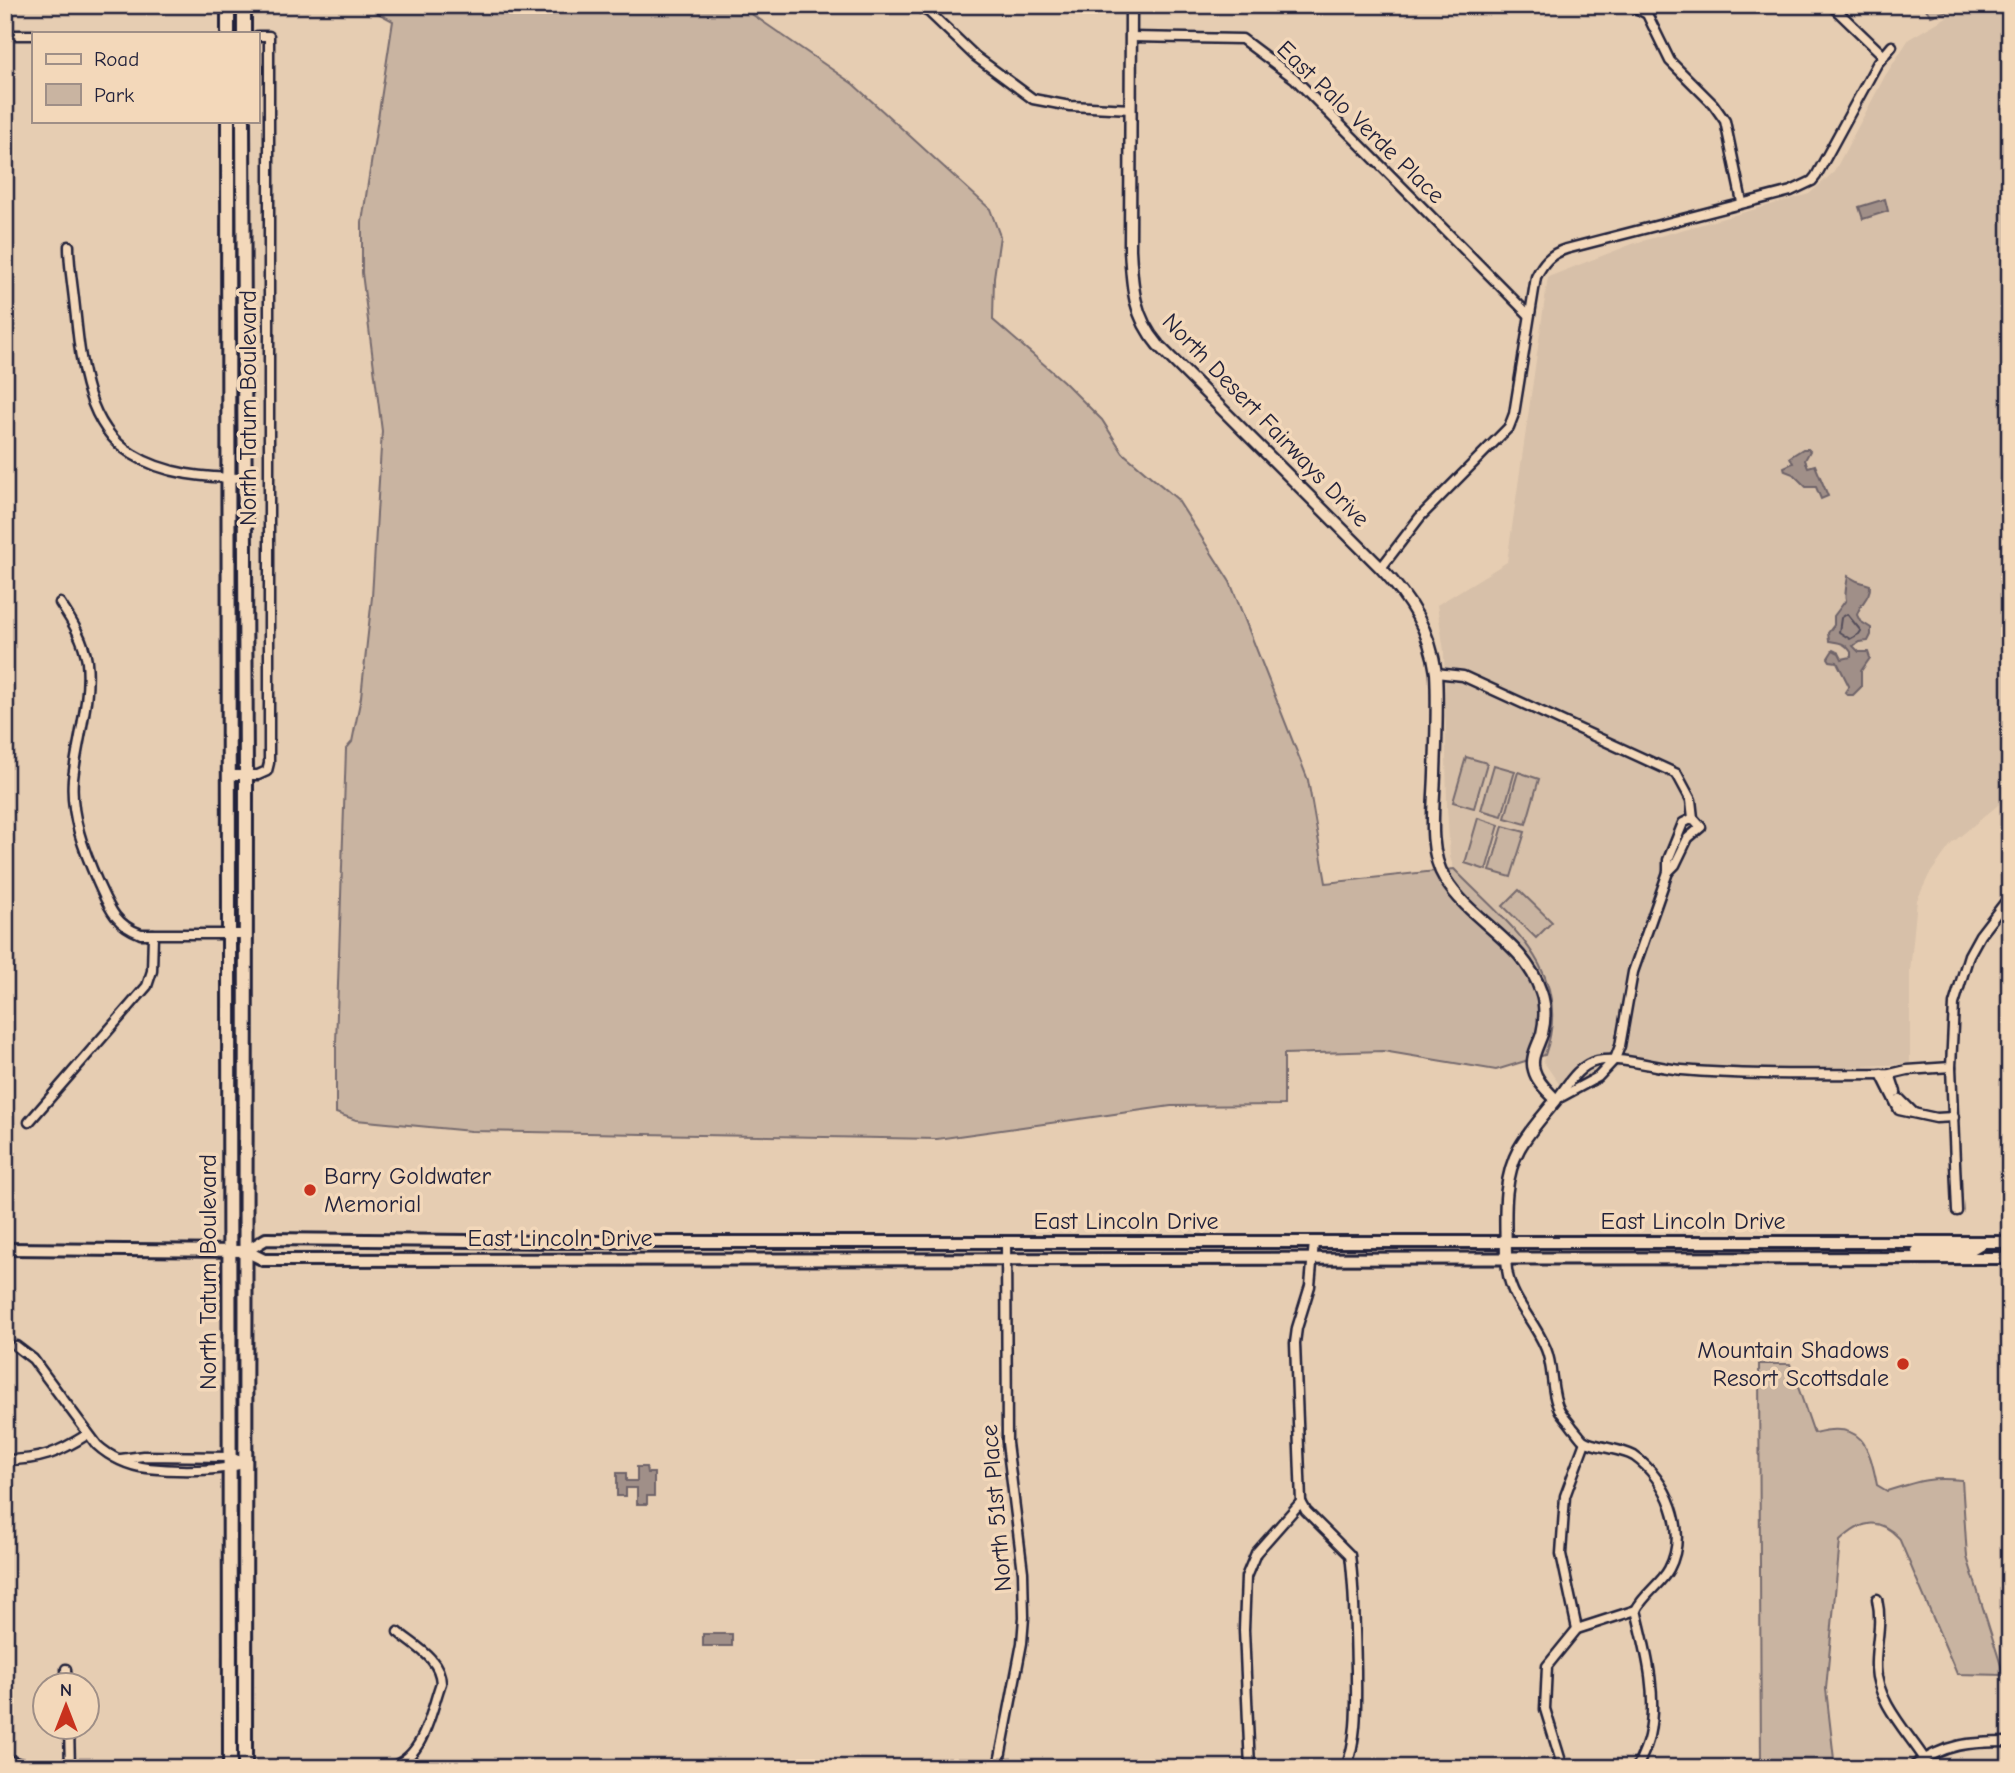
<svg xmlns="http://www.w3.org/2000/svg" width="2015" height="1773" font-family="'Comic Neue',sans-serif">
	<rect width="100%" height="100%" fill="#e6cdb2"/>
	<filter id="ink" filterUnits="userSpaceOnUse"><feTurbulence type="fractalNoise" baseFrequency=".0143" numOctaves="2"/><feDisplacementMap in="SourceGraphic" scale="14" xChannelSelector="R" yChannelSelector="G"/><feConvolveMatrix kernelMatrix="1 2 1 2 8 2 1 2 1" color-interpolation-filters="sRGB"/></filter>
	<g filter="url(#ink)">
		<polygon fill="#d7c0a9" points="2010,14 2010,799 2003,801 1952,843 1929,875 1917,900 1910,972 1910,1064 1793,1069 1729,1069 1633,1058 1592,1086 1559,1084 1543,1061 1553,1033 1550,990 1484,900 1454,869 1450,857 1447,806 1444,651 1437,605 1507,562 1548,277 1635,243 1809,194 1834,172 1885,76 1909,39 1950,15"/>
		<g fill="#c9b4a1" stroke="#766b6e" stroke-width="2">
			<path d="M363 5H743V8L853 84 990 209 1000 236 994 277 993 320 1063 381 1102 420 1123 453 1177 499 1230 582 1308 780 1326 883 1454 869C1507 924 1575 969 1545 1055L1496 1070 1383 1051 1284 1054V1105L1171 1106 937 1139 471 1131 356 1120 336 1113V1043L346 749 352 742 361 697 372 597 382 431 362 273V222L393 21Z"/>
			<path d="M1923 5H2010V14C1989 5 1952 8 1931 16Z"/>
			<polygon points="1466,757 1487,763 1474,808 1453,802"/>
			<polygon points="1494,765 1515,771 1502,816 1481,810"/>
			<polygon points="1518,772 1539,779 1526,824 1505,818"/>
			<polygon points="1478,818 1499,825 1486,870 1465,863"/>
			<polygon points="1503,826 1525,832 1511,877 1490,871"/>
			<polygon points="1519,890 1552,922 1536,938 1503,906"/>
			<path d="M1759 1364H1790L1814 1433C1862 1420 1869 1445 1877 1485L1887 1491C1919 1481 1928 1477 1962 1480L1967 1557 2004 1675 1957 1674 1899 1538C1878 1516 1861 1521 1840 1541L1826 1689 1835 1768H1761Z"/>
		</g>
		<g fill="#a08f88" stroke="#6e6369" stroke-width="2">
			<polygon points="1885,199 1888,211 1863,219 1859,207"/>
			<polygon points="1803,449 1808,449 1810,451 1805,460 1808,467 1815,465 1828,496 1821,499 1816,487 1806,487 1793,474 1785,471 1784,467 1793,463 1790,457"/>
			<path d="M1848 576 1857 581 1870 585C1871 597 1860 603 1857 615L1860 621 1871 628V635L1868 641 1859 642 1853 646 1859 652H1868L1870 658 1861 671V687L1853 695H1848L1845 692 1849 686 1837 662 1830 661 1828 658 1833 650 1839 653 1842 659 1851 657V652C1844 642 1840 643 1829 641L1828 633 1834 625V616L1846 600C1844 593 1847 584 1848 576Z"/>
			<polygon points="637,1467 646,1467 647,1473 654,1473 654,1496 647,1496 647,1504 637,1504 637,1488 626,1488 626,1496 617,1496 617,1473 626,1473 626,1481 637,1481"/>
			<rect x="703" y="1634" width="29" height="12"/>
		</g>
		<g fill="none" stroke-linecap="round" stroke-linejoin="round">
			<polygon stroke="#544e5a" stroke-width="2" points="1847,614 1861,631 1859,634 1850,639 1839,632 1841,618"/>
			<polyline stroke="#6e6369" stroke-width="2.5" points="466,1768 470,1766"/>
			<defs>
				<g id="minor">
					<polyline points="914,5 929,12 975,56 1033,99 1070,106 1131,109"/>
					<polyline points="1631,5 1647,14 1670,61 1713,104 1725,121 1742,202"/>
					<polyline points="1831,5 1884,56"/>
					<polyline points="5,35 33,35"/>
					<polyline points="1131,37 1242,39 1294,78 1529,315"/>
					<path d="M69 246C69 264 72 281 74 299 80 350 82 423 132 454 165 475 207 478 245 478"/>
					<path d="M1381 568 1420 517 1509 427 1514 414 1536 277C1543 263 1550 254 1566 249L1791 191 1812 181 1816 176 1877 64 1892 46"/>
					<path d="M60 603C72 621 84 640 87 662 91 701 77 740 73 779 70 815 84 851 98 883 109 907 115 925 141 934H246"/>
					<polyline points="1436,673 1463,676 1677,774 1691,800 1693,818 1701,827 1688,838 1675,865 1668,872"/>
					<polyline points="229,775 258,775 267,771 269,763 269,36 257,36"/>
					<polyline points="1881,1074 1899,1110 1936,1118 1954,1117"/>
					<polyline points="1890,1074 1896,1092"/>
					<polyline points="1561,1097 1598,1077 1615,1059 1620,1046 1633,972 1668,872 1668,860 1683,823 1693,818"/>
					<polyline points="1900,1099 1913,1112"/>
					<path d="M1556 1100C1567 1086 1578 1065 1597 1061 1623 1056 1655 1068 1682 1070 1751 1076 1820 1074 1890 1074L1907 1070 1951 1067"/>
					<polyline points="29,1122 147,986 152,971 153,934"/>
					<polyline points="1957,1211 1951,1067 1954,1004 1969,955 1980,935 2010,896"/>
					<path d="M1506 1258C1507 1300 1532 1314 1546 1349 1554 1368 1550 1393 1560 1411 1564 1417 1569 1422 1573 1428 1576 1431 1580 1437 1583 1440 1592 1447 1620 1448 1634 1456 1667 1479 1689 1531 1669 1569 1661 1584 1644 1594 1636 1610 1646 1651 1658 1694 1649 1736 1647 1747 1641 1758 1637 1768"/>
					<path d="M16 1346 33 1359 97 1445C110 1457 129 1466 147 1468 175 1471 220 1472 246 1463"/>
					<polyline points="121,1459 143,1456 230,1457 246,1463"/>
					<path d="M5 1460C41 1460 58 1453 88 1434"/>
					<path d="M1301 1502 1306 1511 1350 1555C1355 1593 1355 1632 1356 1670 1356 1704 1358 1736 1346 1768"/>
					<polyline points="1301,1502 1295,1343 1297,1328 1310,1286 1314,1242"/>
					<path d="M1877 1599C1883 1625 1875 1643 1876 1668 1877 1701 1907 1732 1924 1758"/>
					<polyline points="1577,1629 1636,1610"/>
					<polyline points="66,1669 67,1686"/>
					<polyline points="69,1728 70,1768"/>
					<polyline points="5,1759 33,1768"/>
					<path d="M385 1768C424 1762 430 1713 441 1683 440 1658 416 1647 398 1632"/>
					<polyline points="998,1768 1022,1643 1024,1617 1023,1572 1007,1443 1006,1242"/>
					<polyline points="1250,1768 1244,1630 1246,1577 1256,1553 1301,1502"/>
					<polyline points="1563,1768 1545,1709 1547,1666 1577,1629 1561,1554 1565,1496 1585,1442"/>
					<path d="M1911 1768C1945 1743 1970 1742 2010 1742"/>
				</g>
				<path id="tertiary" d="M1131 5 1130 249C1132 285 1133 316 1158 345L1381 568C1410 599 1430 630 1436 673 1438 706 1436 740 1435 774 1434 807 1427 850 1445 879 1472 923 1524 941 1541 992 1546 1006 1545 1021 1542 1034 1538 1046 1530 1058 1534 1070 1537 1082 1548 1091 1556 1100 1543 1116 1529 1131 1519 1149 1501 1182 1506 1222 1506 1258"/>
				<g id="secondary">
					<polyline points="5,1249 246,1251 264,1260 2010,1258"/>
					<polyline points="246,1251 266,1239 555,1242 2010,1242"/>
					<polyline points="1917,1251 1970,1250 1980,1244"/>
				</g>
				<g id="primary">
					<polyline points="228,5 228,33"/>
					<polyline points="244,5 244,33"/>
					<polyline points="228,121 230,1768"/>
					<polyline points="243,121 246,775 245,1768"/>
				</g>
			</defs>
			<use href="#minor" stroke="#22223b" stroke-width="13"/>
			<use href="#tertiary" stroke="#22223b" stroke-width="15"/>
			<use href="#secondary" stroke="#22223b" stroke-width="16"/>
			<use href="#primary" stroke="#22223b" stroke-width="18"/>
			<use href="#minor" stroke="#f3d8ba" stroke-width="8"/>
			<use href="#tertiary" stroke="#f3d8ba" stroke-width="10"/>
			<use href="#secondary" stroke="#f3d8ba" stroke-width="10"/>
			<use href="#primary" stroke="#f3d8ba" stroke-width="12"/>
		</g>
	</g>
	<g fill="#c8321e" stroke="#f3d8ba" stroke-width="2.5">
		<circle cx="310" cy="1190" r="7"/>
		<circle cx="1903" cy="1364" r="7"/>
	</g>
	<g text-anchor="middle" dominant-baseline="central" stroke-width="7" stroke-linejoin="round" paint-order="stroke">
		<g font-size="24" fill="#22223b" stroke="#f3d8ba">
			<text transform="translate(1361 122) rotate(44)">East Palo Verde Place</text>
			<text transform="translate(248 408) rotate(-90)">North Tatum Boulevard</text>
			<text transform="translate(1266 420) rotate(46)">North Desert Fairways Drive</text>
			<text x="1126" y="1221">East Lincoln Drive</text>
			<text x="1693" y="1221">East Lincoln Drive</text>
			<text x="560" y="1238">East Lincoln Drive</text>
			<text transform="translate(208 1272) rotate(-90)">North Tatum Boulevard</text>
			<text transform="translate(996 1508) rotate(-95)">North 51st Place</text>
		</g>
		<g font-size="24" fill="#22223b" stroke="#f3d8ba" text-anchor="start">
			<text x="324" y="1176">Barry Goldwater<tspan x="324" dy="28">Memorial</tspan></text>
			<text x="1889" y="1350" text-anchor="end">Mountain Shadows<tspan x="1889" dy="28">Resort Scottsdale</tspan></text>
		</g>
	</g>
	<rect width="2015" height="1773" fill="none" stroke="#f3d8ba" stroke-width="28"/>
	<rect x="14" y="14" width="1987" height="1745" fill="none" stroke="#22223b" stroke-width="2.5" filter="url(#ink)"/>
	<rect x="32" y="32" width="228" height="91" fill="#f3d8ba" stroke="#9f8f87" stroke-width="2"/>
	<rect x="46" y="54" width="35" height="10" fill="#f3d8ba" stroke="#9f8f87" stroke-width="2"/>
	<text x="94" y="66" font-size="21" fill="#22223b">Road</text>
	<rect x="46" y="84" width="35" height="21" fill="#c9b4a1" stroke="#9f8f87" stroke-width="2"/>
	<text x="94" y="102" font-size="21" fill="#22223b">Park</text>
	<g transform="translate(66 1706)"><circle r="33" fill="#f3d8ba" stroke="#9f8f87" stroke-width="2"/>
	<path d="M0-5L12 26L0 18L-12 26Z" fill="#c8321e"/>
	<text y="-10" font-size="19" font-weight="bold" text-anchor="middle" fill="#22223b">N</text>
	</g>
</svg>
